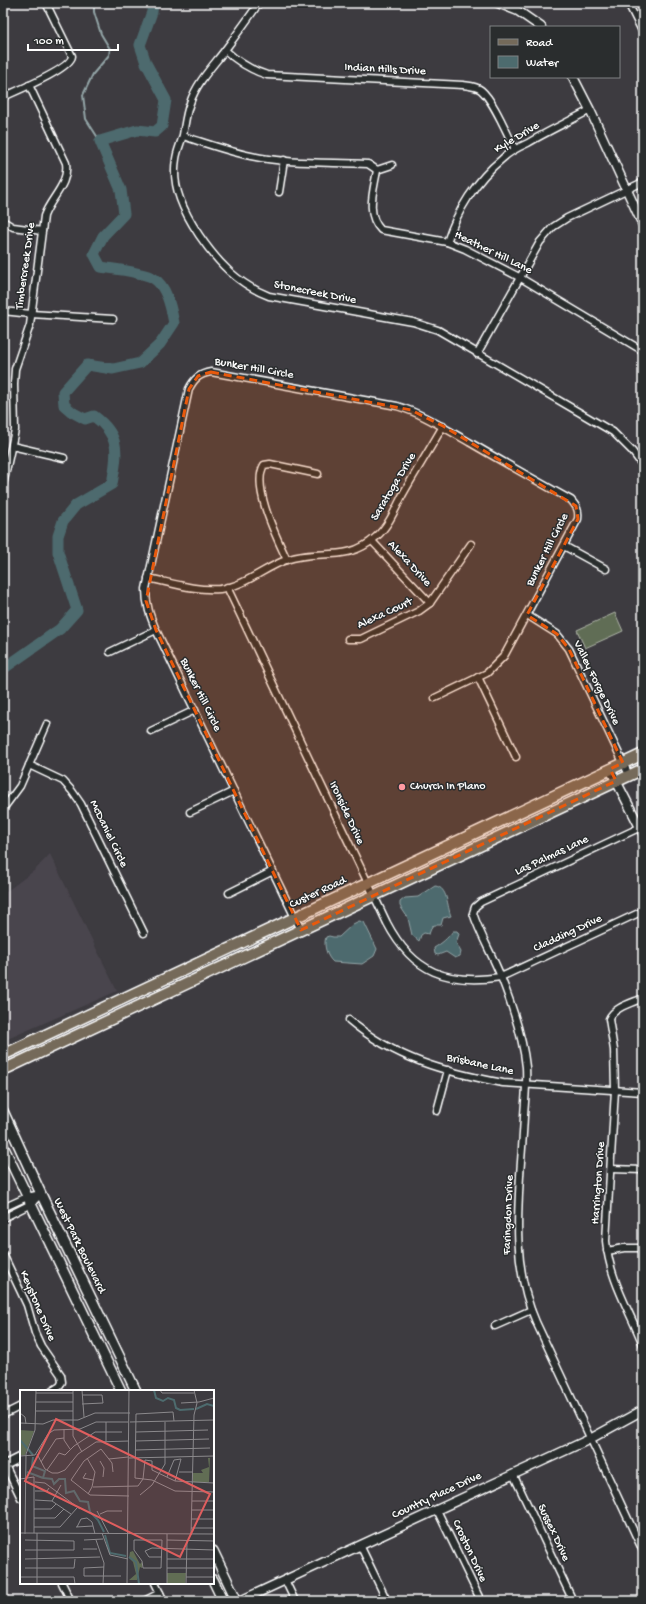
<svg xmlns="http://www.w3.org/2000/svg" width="646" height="1604" font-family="'Gochi Hand',sans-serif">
	<rect width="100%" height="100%" fill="#3d3b40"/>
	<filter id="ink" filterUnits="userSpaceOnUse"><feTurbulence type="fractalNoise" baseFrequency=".025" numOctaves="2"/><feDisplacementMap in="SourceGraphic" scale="8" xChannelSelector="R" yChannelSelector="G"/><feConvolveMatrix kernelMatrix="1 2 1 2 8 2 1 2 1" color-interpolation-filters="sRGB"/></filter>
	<g filter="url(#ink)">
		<polygon fill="#4a454d" points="50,854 117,991 3,1041 3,894 35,870"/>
		<polygon fill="#616d54" stroke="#b0b6aa" points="615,613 623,631 585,648 577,630"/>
		<g fill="#4d6b6e" stroke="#94a6a8">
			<path d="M435 886C448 887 447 907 451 916L443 918 441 925H435L432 926 429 934 424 933 421 935 419 941 412 935 408 918 400 906V902L405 898 418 897Z"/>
			<path d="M359 921 364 922 377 949 374 956 362 964 333 962C327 957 323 945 326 937L329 936 333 937H339L353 924Z"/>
			<path d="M453 931H457L459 934 456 943 461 952 460 956 455 958 446 952 438 955 435 954 434 948C442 943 447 939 453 931Z"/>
		</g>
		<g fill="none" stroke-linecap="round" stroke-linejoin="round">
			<polyline stroke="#94a6a8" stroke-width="2" points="94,3 94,12 101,34 110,49 109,55 93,74 83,95 86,119 100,141"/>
			<path stroke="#4d6b6e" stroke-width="11" d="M3 669 60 629 77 610 58 552V536L63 521 76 505 112 484C117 454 122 437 94 416L85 419 72 412 64 405 63 392 87 365 113 369 140 363 160 344 174 323C171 308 167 286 153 278 142 272 114 269 101 267L94 254 103 236 124 214 121 190 100 141 137 130 155 132 162 126 166 100 146 63 140 45 152 12 153 3"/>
			<defs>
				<g id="minor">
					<path d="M259 3C248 19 237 34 225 50 212 67 197 82 190 103 186 113 185 124 183 135 181 143 177 151 176 159 171 187 184 212 199 235 218 263 238 284 269 296L413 322 438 330 613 432 632 451 643 466"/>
					<polyline points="628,3 643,33"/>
					<path d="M225 50C238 62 250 70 267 75L463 85C470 86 476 86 481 90 494 101 507 134 515 149"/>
					<path d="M3 97C16 91 71 69 72 56L46 3"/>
					<path d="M183 136C205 143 227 151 251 156 287 164 330 162 368 164L377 170 392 165"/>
					<path d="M377 170C374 190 365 214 381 230L447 242 465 249 519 277 643 351"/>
					<polyline points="279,192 284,160"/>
					<polyline points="3,221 13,227 42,231"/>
					<path d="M447 242C457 211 476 180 502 159 509 152 519 147 528 143 548 131 570 121 590 110"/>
					<polyline points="3,311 31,314 113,319"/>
					<polyline points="477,354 540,242 553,227 567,218 643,182"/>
					<polyline points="12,446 64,458"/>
					<path d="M3 485 15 430 14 384 15 369 30 325 44 216C51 197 69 185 66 163L29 85"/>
					<polyline points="372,541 430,603"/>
					<polyline points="564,546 606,569"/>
					<path d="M287 560C277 538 251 487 264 465L270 464 318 474"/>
					<path d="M148 578C172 583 196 591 220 589 245 586 264 568 286 560 319 548 346 564 376 537 388 527 396 508 403 494 416 471 430 449 443 426"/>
					<path d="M227 587 387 923C413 973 448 985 501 977L643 911"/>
					<polyline points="527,615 557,634 569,649 629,775"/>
					<polyline points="348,639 361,639 419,611 430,603 471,544"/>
					<polyline points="110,652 156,630"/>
					<polyline points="478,677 516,757"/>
					<polyline points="151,731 195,710"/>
					<polyline points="29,765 63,781 72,791 81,804 144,933"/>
					<polyline points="3,809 20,786 47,724"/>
					<polyline points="190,812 234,791"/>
					<path d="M643 826 481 902 475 907 473 913C480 935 493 956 501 977 512 1005 523 1037 526 1067 527 1083 525 1100 524 1116 521 1184 507 1257 536 1322L643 1551"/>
					<polyline points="229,893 273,871"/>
					<path d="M301 930 156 630C150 616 146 605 146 589L189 389C194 379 199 374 211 372L397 406C424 414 445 429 469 442 503 462 537 481 571 500 577 507 579 510 578 519L504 656 487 673 435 698"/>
					<path d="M643 998C632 1003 614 1007 609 1019L614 1050 615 1090 606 1241C610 1281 629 1309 643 1345"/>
					<path d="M349 1020C395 1059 445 1072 503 1083L643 1092"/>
					<polyline points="437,1111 448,1070"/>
					<polyline points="611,1169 643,1170"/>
					<polyline points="3,1208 27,1197 41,1194"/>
					<polyline points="3,1218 31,1204 41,1194"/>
					<polyline points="607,1251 624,1248 643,1248"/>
					<polyline points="3,1254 27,1305 35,1333 41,1346 61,1375 62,1382 60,1386 52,1391"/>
					<polyline points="495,1326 531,1310"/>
					<polyline points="3,1415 21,1406"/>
					<polyline points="3,1461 21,1498"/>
					<polyline points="513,1474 573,1601"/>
					<polyline points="437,1510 481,1601"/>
					<polyline points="360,1545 387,1601"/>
					<polyline points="285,1580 295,1601"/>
					<polyline points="62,1583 71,1601"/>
					<polyline points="155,1583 164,1601"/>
					<polyline points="144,1601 160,1593"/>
				</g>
				<g id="tertiary">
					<polyline points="498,3 518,11 541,27"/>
					<polyline points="573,77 590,110 643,225"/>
					<polyline points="610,769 643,833"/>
					<polyline points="3,1466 21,1457"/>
					<polyline points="240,1601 590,1439 643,1410"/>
				</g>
				<g id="secondary">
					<polyline points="3,1111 41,1194 136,1391"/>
					<polyline points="3,1146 121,1391"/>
					<polyline points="213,1551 237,1601"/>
					<polyline points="213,1580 223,1601"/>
				</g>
				<g id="primary">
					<polyline points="3,1055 643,754"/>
					<polyline points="3,1070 643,769"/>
				</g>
			</defs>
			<use href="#minor" stroke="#fff" stroke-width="9"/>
			<use href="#tertiary" stroke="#fff" stroke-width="11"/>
			<use href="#secondary" stroke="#fff" stroke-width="12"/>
			<use href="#primary" stroke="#fff" stroke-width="13"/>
			<use href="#minor" stroke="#2a2d2e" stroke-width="6"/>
			<use href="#tertiary" stroke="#2a2d2e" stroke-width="8"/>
			<use href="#secondary" stroke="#2a2d2e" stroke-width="9"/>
			<use href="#primary" stroke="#746a5a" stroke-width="10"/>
		</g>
	</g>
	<path fill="#e8590c" fill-opacity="0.2" stroke="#e8590c" stroke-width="3" stroke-dasharray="8 5" stroke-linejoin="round" d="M211 372 411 410 443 426 576 506 578 519 527 615 557 634 569 649 623 763 610 769 616 781 301 930 156 630 146 601 189 389 198 376Z"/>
	<circle fill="#ff9aa2" stroke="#2a2d2e" stroke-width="1.5" cx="402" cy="787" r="4"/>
	<g text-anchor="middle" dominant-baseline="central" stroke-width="3" stroke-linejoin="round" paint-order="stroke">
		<g font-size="12" fill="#fff" stroke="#2a2d2e">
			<text transform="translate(385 70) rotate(3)">Indian Hills Drive</text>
			<text transform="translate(517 138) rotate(-31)">Kyle Drive</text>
			<text transform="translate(493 253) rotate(26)">Heather Hill Lane</text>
			<text transform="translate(26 266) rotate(-82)">Timbercreek Drive</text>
			<text transform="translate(315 293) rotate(11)">Stonecreek Drive</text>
			<text transform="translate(254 369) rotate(10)">Bunker Hill Circle</text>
			<text transform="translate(394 487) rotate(-59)">Saratoga Drive</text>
			<text transform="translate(548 550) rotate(-63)">Bunker Hill Circle</text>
			<text transform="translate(409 564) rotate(47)">Alexa Drive</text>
			<text transform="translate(385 614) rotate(-25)">Alexa Court</text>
			<text transform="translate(596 683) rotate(64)">Valley Forge Drive</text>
			<text transform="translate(200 695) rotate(64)">Bunker Hill Circle</text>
			<text transform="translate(346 813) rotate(65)">Ironside Drive</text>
			<text transform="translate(108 834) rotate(64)">McDaniel Circle</text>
			<text transform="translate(552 856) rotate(-25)">Las Palmas Lane</text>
			<text transform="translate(318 893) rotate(-25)">Custer Road</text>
			<text transform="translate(568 934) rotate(-25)">Cladding Drive</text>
			<text transform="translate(480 1065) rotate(12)">Brisbane Lane</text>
			<text transform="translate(599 1183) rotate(-86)">Harrington Drive</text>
			<text transform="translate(509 1215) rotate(-88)">Faringdon Drive</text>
			<text transform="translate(79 1246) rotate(64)">West Park Boulevard</text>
			<text transform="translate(37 1306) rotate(67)">Keystone Drive</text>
			<text transform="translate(437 1496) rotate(-25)">Country Place Drive</text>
			<text transform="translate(553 1533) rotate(65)">Sussex Drive</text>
			<text transform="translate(469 1551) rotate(65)">Croston Drive</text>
		</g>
		<g font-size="12" fill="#fff" stroke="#2a2d2e" text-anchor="start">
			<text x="410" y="787">Church In Plano</text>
		</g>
	</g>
	<g transform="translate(20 1390)">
		<rect width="194" height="194" fill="#3d3b40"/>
		<path d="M0 40 14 41 5 65H0ZM188 68H190L189 92H173V83H183L181 80 189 77ZM113 161 120 174 122 172V178L120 177 117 190H109L116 184 113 172 109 168 110 162ZM147 183H166L165 194H147Z" fill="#616d54"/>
		<path fill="none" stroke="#4d6b6e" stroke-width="2" d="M134 0 136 8 143 11 148 8 154 10 156 18 160 20 174 19M176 19 187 14 194 16M0 50 13 65M13 67 12 76 25 81 23 88 32 89 34 94 39 89H45L46 103 54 101 60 111 68 112 70 122 78 130 84 142M7 82 23 88M85 145 90 163 106 166M109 167 116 172 119 194"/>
		<path fill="none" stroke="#8b898c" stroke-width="1" d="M53 0V46L62 62M62 0 64 27M140 0 142 3H174M16 3H53M16 12H53M161 13 179 12 194 8M62 14 83 13 82 5H62M16 21H53M0 23 5 27 6 34M154 31 153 22 116 24 115 88 132 90 155 101 194 102M110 32 194 30M0 33 23 34 33 30H58L75 23H110M44 39V50L50 59M116 42 188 40M86 51V32M116 51 189 49M115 60 190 58M39 63 45 65 54 56 75 42H102M17 64 25 79 32 83H38L45 80 58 64 76 52 109 51M0 66 15 65 28 44 34 40 60 39 76 32H108M67 68 75 82 72 97 68 104M109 68 194 66M89 69 108 67M80 71 84 78 83 87M21 72 36 49 44 48M27 80 39 63M93 82 92 73 81 59 64 71 51 90 70 105 109 106M159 82H172M66 83 63 88 73 90M147 87 154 70 161 69 155 91M0 89 14 87V143M15 92 25 93 60 119M73 97 118 96 123 89 125 70 132 71V80L155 91 194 93M15 101H27L29 98M120 105 132 95 145 74V32M15 110 32 111 51 124M32 111 41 95M172 111H194M14 119H31L36 114M172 120H194M77 121 89 144M80 124 87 121H102M14 128H35L44 119M171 129H194M14 137H40L57 118M56 137 73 136M57 137 61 129 67 128 72 132 75 144M171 138H194M0 143 194 144M82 143 90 165 108 169M5 144 6 64 15 40 16 0M171 145 174 25 177 13 174 0M64 150 83 149M76 150 84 173 83 194M114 150H142L141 178H123L122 171 114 160ZM147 150 194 151M63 159H77M5 160H54V151L5 150M142 167H129L125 161 132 158 194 160M5 169 80 167M147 169H194M84 177 64 178V186H101M5 178H54L55 169M147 178H194M0 187H54L55 194M166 187H194M17 194V143M107 194 109 0M147 194V144M166 194 167 151"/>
		<path fill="#e05e5e" fill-opacity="0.15" stroke="#e05e5e" stroke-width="2" d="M36 29 190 104 160 167 5 91Z"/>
		<rect width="194" height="194" fill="none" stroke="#fff" stroke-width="2"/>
	</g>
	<rect width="646" height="1604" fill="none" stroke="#2a2d2e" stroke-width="16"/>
	<rect x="8" y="8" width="630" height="1588" fill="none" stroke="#fff" stroke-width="1.5" filter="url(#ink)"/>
	<rect x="490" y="26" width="130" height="52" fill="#2a2d2e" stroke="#7f8182"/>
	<rect x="498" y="39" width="20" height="6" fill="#746a5a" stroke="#7f8182"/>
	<text x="526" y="46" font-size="12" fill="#ffffff">Road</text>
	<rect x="498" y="56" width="20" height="12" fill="#4d6b6e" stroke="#7f8182"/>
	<text x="526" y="66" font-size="12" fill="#ffffff">Water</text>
	<path d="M28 44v6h90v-6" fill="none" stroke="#ffffff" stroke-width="2"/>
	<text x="34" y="44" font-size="12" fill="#ffffff" stroke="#2a2d2e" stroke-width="3" paint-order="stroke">100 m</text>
</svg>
